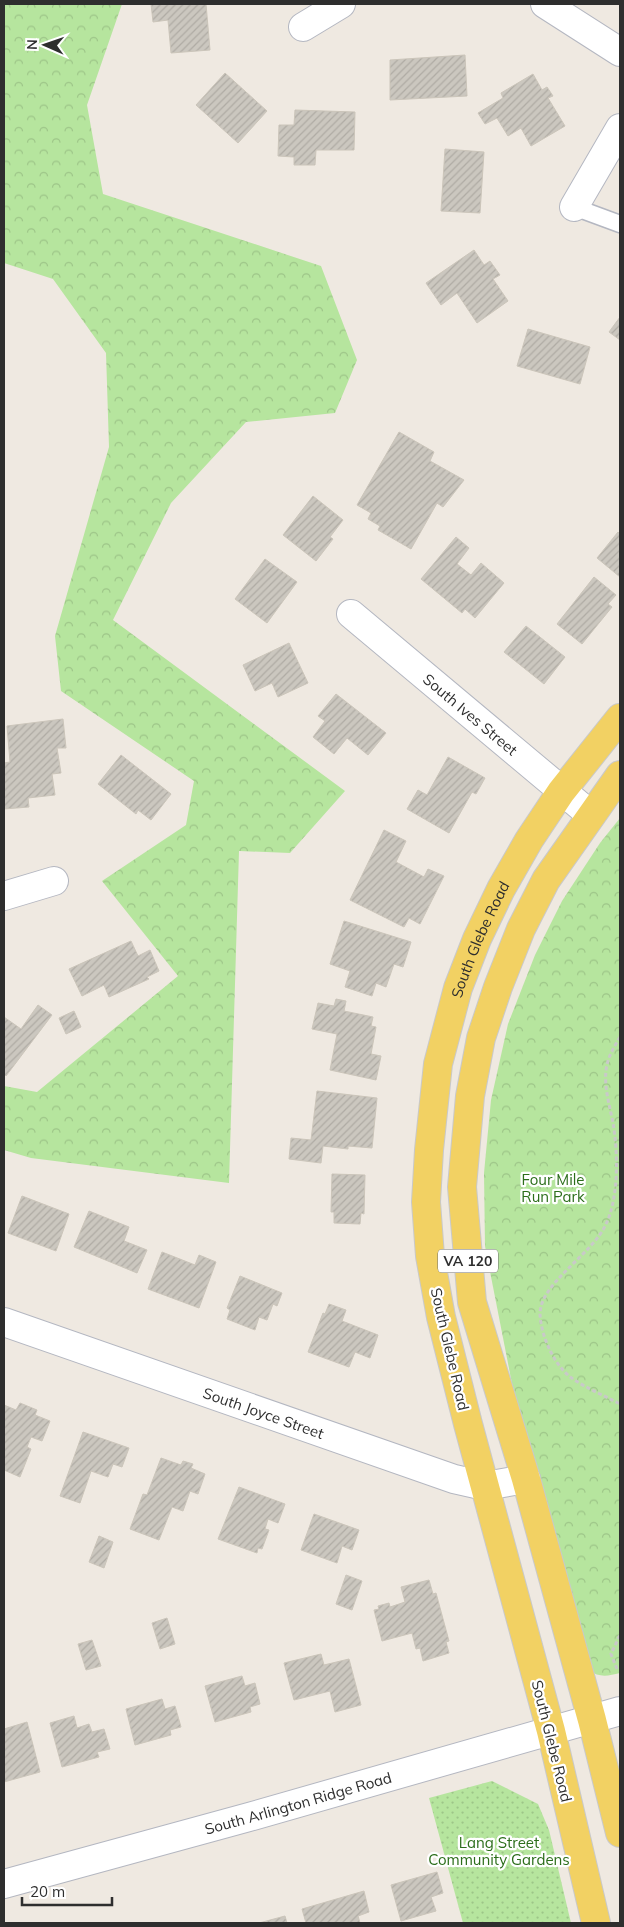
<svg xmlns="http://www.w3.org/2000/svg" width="624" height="1927" font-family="Mulish,sans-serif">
	<defs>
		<pattern id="forest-crowns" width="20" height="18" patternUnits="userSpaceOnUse" patternTransform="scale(1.25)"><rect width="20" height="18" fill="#b6e59e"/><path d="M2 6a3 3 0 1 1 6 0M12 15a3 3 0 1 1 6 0" fill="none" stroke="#9dc588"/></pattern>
		<pattern id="garden-dots" width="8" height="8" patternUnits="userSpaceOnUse" patternTransform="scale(1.25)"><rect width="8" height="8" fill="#b6e59e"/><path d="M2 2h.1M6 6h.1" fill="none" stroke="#9dc588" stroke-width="1.8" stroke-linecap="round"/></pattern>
		<pattern id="building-hatch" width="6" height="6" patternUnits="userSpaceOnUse" patternTransform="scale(1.25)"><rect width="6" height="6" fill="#cbc7bf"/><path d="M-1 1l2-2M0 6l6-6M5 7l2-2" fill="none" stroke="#afaba4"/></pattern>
	</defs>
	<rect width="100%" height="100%" fill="#efe9e1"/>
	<g fill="url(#forest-crowns)">
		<polygon points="4,4 122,4 87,105 103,194 321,266 357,360 335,413 246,422 171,503 113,620 345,791 290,853 239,851 229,1183 31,1158 4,1150 4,1086 37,1092 178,976 102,881 186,825 194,781 61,691 55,636 109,447 106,353 53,279 4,263"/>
		<path d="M620 818V1673C608 1676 599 1678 589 1670L514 1394 485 1246 484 1173 491 1100 508 1024 535 955 562 901 600 843Z"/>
	</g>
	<polygon fill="url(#garden-dots)" points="492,1781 538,1804 549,1830 571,1923 463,1923 429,1798"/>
	<g fill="url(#building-hatch)" stroke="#cbc5ba">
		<polygon points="151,4 206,4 210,50 171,53 168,20 153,22"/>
		<polygon points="465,55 467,96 390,100 390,60"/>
		<polygon points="225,73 267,111 238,143 196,105"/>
		<polygon points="533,74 542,90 547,87 553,96 548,98 565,126 531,146 521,128 508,136 497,118 485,124 478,113 503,98 501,93"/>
		<polygon points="295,110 355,112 354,150 316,150 315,165 294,165 294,157 278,156 279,125 294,125"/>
		<polygon points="445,149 484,152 480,213 441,211"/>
		<polygon points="474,250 484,265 490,261 500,275 493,279 508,301 477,323 457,293 441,305 426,283"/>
		<polygon points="620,317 620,340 609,332"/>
		<polygon points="528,329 590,347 580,384 517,366"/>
		<polygon points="399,432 434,452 430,461 464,480 443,507 437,503 411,549 378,530 380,526 368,519 371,513 357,505"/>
		<polygon points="313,496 343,520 330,537 333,539 316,561 283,535"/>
		<polygon points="618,532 620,534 620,577 597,558"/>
		<polygon points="456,537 469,548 457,564 471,575 481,563 504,583 475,618 465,609 462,613 421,579"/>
		<polygon points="265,559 297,582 267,623 235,599"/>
		<polygon points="594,577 616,595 608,604 612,607 582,644 557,624"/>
		<polygon points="526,626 565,657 544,684 504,652"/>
		<polygon points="289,643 308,683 278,697 272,683 255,691 243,665"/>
		<polygon points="336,694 386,733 368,755 347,738 334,754 313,737 325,721 318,716"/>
		<polygon points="63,719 66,748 57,748 61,773 52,774 55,795 28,798 29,807 4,809 4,763 10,762 7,726"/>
		<polygon points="121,755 171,794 151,820 138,810 136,814 98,784"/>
		<polygon points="448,757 485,778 476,794 472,792 449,833 407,809 418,790 427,795"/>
		<polygon points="384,830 406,841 396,862 424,877 428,869 444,876 420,924 409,918 404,927 350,900"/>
		<polygon points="344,921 411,942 403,967 394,964 386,987 376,983 372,996 345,987 350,971 330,964"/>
		<polygon points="131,941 138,956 150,950 159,971 147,977 149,979 109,997 104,985 82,996 69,969"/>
		<polygon points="336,999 346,1001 344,1011 373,1017 371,1026 376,1027 371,1054 381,1056 376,1080 330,1070 337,1034 312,1029 318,1003 334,1006"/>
		<polygon points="38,1005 52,1015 6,1076 4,1074 4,1017 21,1029"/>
		<polygon points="74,1011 81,1027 66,1034 59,1018"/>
		<polygon points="317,1091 377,1098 372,1148 348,1146 348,1149 323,1146 321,1163 289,1159 291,1138 311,1140"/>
		<polygon points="332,1174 365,1175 364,1214 361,1213 360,1224 334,1223 334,1212 331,1212"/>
		<polygon points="22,1196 69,1214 56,1251 8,1233"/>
		<polygon points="89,1211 129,1227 124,1241 147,1250 137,1273 74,1247"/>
		<polygon points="162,1252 195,1265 199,1255 216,1262 199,1308 148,1289"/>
		<polygon points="240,1276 282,1293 277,1306 273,1304 267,1320 259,1317 255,1330 227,1319 230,1310 227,1308"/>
		<polygon points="329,1304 346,1310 342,1321 378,1335 370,1358 355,1352 349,1367 308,1352 323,1313 325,1314"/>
		<polygon points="20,1403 37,1410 35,1415 50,1421 42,1441 31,1437 27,1447 31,1449 20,1477 4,1470 4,1405 16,1410"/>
		<polygon points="83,1432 129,1448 122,1467 113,1464 108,1477 91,1471 80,1503 60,1496"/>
		<polygon points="161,1458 181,1465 183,1461 193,1464 191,1468 205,1474 198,1494 190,1491 183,1511 172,1507 159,1540 130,1529 143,1494 147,1495"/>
		<polygon points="239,1487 285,1504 278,1523 268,1519 265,1529 269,1530 262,1549 258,1548 257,1553 218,1539"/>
		<polygon points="314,1514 359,1530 352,1550 342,1546 337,1563 301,1550"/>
		<polygon points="99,1536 113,1542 104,1568 89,1562"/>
		<polygon points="346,1575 362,1581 352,1610 336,1604"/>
		<polygon points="429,1580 433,1594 436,1593 449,1641 446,1642 449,1653 423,1661 420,1648 416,1649 412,1633 382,1641 374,1610 379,1609 378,1606 389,1603 390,1607 405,1602 401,1587"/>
		<polygon points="167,1618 175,1644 160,1649 152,1623"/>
		<polygon points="92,1640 101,1666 86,1670 78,1644"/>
		<polygon points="321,1654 324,1665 349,1659 361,1705 335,1712 330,1691 294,1700 284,1663"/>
		<polygon points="242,1676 245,1686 255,1683 260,1704 250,1707 251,1712 215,1722 205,1686"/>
		<polygon points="162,1699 165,1709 175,1706 181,1727 170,1730 171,1735 135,1745 126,1709"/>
		<polygon points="74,1716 77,1728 89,1724 92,1732 104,1729 110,1749 97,1752 99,1757 62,1767 50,1723"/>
		<polygon points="27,1722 40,1772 4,1782 4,1729"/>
		<polygon points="437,1872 443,1893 431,1897 436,1911 401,1921 391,1885"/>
		<polygon points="364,1891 369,1912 358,1916 360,1923 306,1923 302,1909"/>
		<polygon points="285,1916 287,1923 259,1923"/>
	</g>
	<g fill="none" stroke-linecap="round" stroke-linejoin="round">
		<defs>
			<polyline id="service" points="574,207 620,224"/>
			<g id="minor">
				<polyline points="545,4 620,52"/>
				<polyline points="303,27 341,4"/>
				<polyline points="574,207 620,128"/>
				<path id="s1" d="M351 614 591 815"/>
				<polyline points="4,896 54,881"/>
				<path id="s2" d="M4 1322 454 1479 485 1486 526 1479"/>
			</g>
			<g id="secondary">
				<path id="s3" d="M4 1884 249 1817 620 1711"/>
			</g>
			<g id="primary">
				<polyline points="620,775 546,880 521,929 498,987 481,1038 470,1096 462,1187 472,1302 526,1479 592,1720 620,1833"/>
				<path id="s4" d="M596 1923 551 1731 468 1424 441 1317 430 1256 426 1202 429 1150 438 1064 458 988 477 939 501 889 529 840 561 792 620 718"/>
			</g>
		</defs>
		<use href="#service" stroke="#b4b7c1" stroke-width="19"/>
		<use href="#minor" stroke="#b4b7c1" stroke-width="30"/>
		<use href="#secondary" stroke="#b4b7c1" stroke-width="30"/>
		<use href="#primary" stroke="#c9c9c9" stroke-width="30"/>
		<g stroke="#c9c9c9" stroke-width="3" stroke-dasharray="4 2.5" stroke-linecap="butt">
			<path d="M620 1037C614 1047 607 1058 606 1071 604 1088 610 1107 613 1123 618 1152 619 1197 606 1224 593 1254 540 1283 540 1314 541 1336 554 1366 573 1379 588 1389 605 1396 620 1404"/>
			<polyline points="617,1669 611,1654 620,1635"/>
		</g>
		<use href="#service" stroke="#fff" stroke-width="16"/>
		<use href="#minor" stroke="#fff" stroke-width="28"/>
		<use href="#secondary" stroke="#fff" stroke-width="28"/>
		<use href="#primary" stroke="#f2d163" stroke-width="28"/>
	</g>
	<g text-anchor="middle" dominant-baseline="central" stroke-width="4.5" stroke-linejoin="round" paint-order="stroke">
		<rect fill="#fff" stroke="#6d6d6d" stroke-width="1" x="438" y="1249.5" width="60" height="23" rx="4"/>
		<g font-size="14" font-weight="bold" fill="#2e2e2e">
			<text x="468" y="1261">VA 120</text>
		</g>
		<g font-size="15" fill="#2e2e2e" stroke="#fff">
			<text stroke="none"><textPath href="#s1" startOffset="156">South Ives Street</textPath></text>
			<text stroke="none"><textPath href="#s4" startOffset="1012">South Glebe Road</textPath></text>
			<text transform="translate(450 1349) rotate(77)">South Glebe Road</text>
			<text stroke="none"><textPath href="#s2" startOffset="275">South Joyce Street</textPath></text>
			<text transform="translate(552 1741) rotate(76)">South Glebe Road</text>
			<text stroke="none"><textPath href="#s3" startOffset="305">South Arlington Ridge Road</textPath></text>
		</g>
		<g font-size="15" fill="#2c6e1b" stroke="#fff">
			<text x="553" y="1179">Four Mile<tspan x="553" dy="17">Run Park</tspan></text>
			<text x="499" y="1842">Lang Street<tspan x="499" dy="17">Community Gardens</tspan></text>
		</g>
	</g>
	<rect width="624" height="1927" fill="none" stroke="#2e2e2e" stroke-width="10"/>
	<g transform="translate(45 45) rotate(272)" stroke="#ffffff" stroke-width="4" paint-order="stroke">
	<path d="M0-4L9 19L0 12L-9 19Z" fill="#2e2e2e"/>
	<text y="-8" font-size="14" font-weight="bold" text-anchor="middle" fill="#2e2e2e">N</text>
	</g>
	<path d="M22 1897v8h90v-8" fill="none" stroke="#2e2e2e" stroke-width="2.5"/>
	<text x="30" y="1897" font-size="15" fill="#2e2e2e" stroke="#ffffff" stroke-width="4" paint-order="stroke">20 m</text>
</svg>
